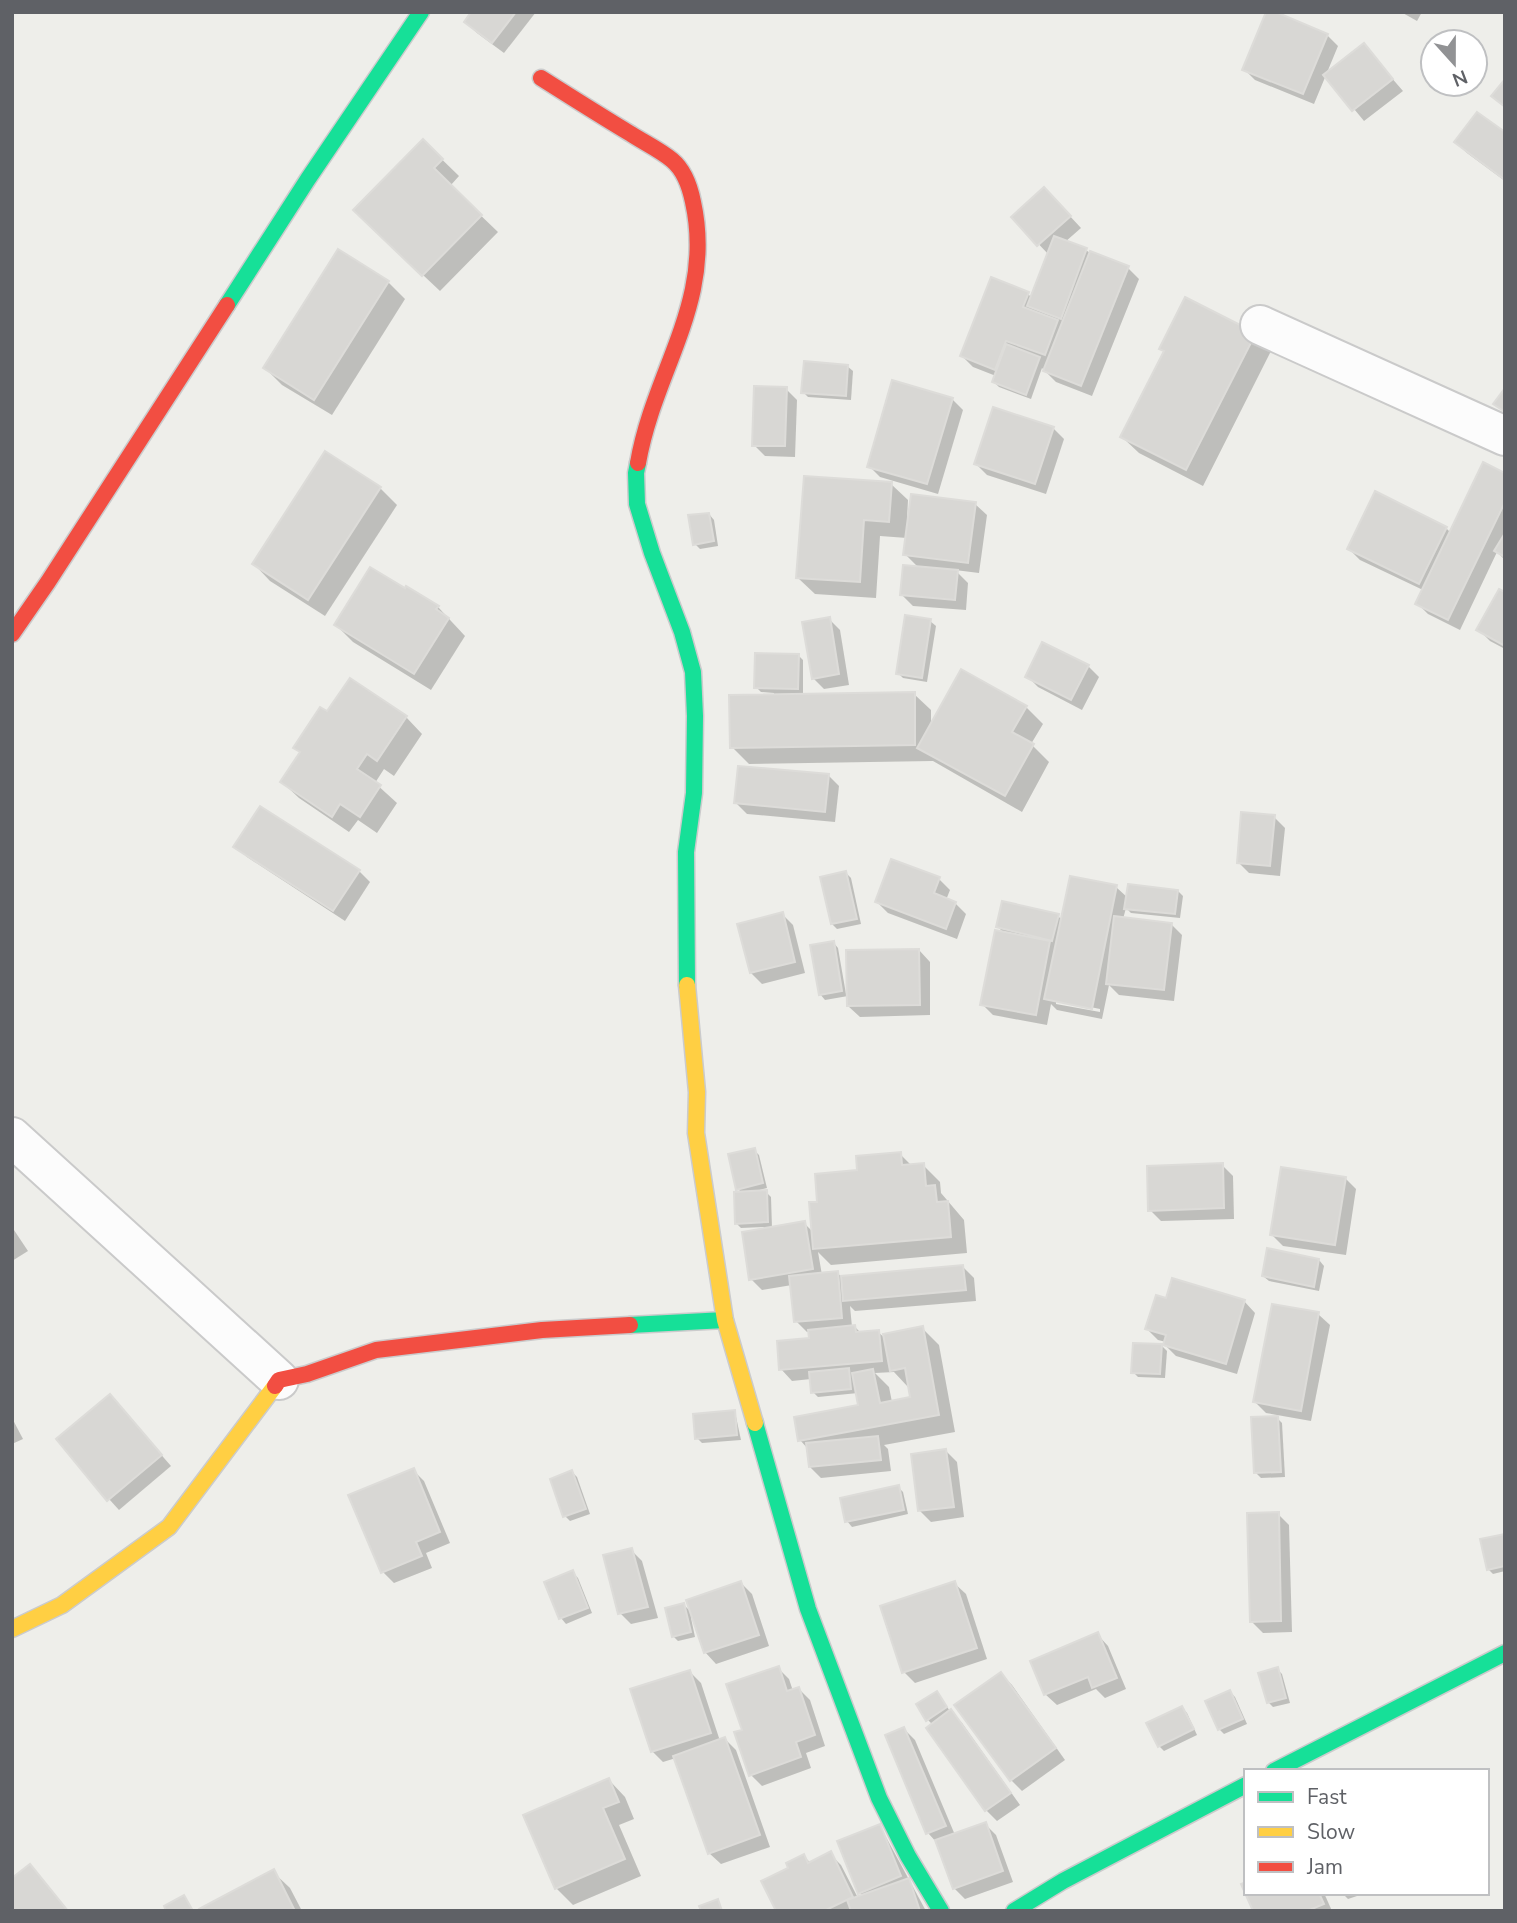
<svg xmlns="http://www.w3.org/2000/svg" width="1517" height="1923" font-family="'Nunito Sans',sans-serif">
	<rect width="100%" height="100%" fill="#eeeeea"/>
	<g fill="#0003" fill-rule="evenodd">
		<polygon points="473,12 536,12 504,53 477,33 466,22"/>
		<polygon points="1401,12 1422,12 1417,21"/>
		<polygon points="1327,35 1338,46 1326,75 1364,46 1403,91 1364,121 1326,75 1314,104 1255,80 1244,69"/>
		<polygon points="1505,135 1505,181 1467,153 1456,142"/>
		<polygon points="423,141 459,176 450,186 498,232 440,291 372,227"/>
		<polygon points="1055,200 1081,228 1065,242 1086,250 1091,254 1128,268 1139,279 1092,396 1056,382 1042,368 1031,399 999,387 994,382 996,376 973,367 962,356 1028,294 1032,298 1049,255 1013,217"/>
		<polygon points="388,282 405,299 332,415 282,385 265,368"/>
		<polygon points="1255,334 1271,351 1203,486 1139,453 1122,437 1165,353 1161,348"/>
		<polygon points="847,366 853,371 851,400 808,397 803,392"/>
		<polygon points="786,389 797,400 795,457 765,456 754,445"/>
		<polygon points="952,399 963,410 938,494 880,477 869,466"/>
		<polygon points="1053,428 1064,439 1046,494 987,475 976,464"/>
		<polygon points="1505,475 1505,560 1497,552 1460,630 1428,614 1417,603 1423,590 1360,560 1349,549 1376,494 1446,528 1451,533"/>
		<polygon points="891,484 908,500 907,519 975,504 987,515 979,573 955,570 968,583 966,610 913,606 902,595 920,569 905,554 907,538 880,536 876,598 815,594 798,578"/>
		<polygon points="380,488 397,505 325,616 270,581 254,564"/>
		<polygon points="709,514 714,520 718,546 700,549 695,544"/>
		<polygon points="1505,594 1505,649 1490,641 1479,630"/>
		<polygon points="438,607 465,636 431,690 353,642 336,625"/>
		<polygon points="829,619 840,630 849,685 824,689 813,678"/>
		<polygon points="930,621 936,626 927,682 903,678 898,673"/>
		<polygon points="798,655 803,660 803,695 914,694 931,710 931,727 962,672 1026,707 1043,724 1031,744 1049,762 1022,812 933,761 749,764 732,747 774,696 774,693 761,692 756,687"/>
		<polygon points="1088,666 1099,677 1082,710 1038,687 1027,676"/>
		<polygon points="328,714 406,717 422,734 394,776 384,769 375,783 397,803 377,833 358,820 349,832 299,798 282,782"/>
		<polygon points="828,775 839,786 835,822 747,814 736,803"/>
		<polygon points="1274,817 1285,828 1280,876 1249,873 1238,862"/>
		<polygon points="236,846 359,871 370,882 345,921 247,857"/>
		<polygon points="846,873 851,878 861,924 837,929 832,924"/>
		<polygon points="939,879 950,890 946,900 955,903 966,914 957,939 888,913 877,902"/>
		<path d="M1116 887 1128 898 1178 891 1183 896 1180 918 1131 913 1126 908 1123 919 1171 924 1182 935 1174 1001 1119 995 1109 985 1102 1019 1057 1010 1051 1004 1047 1025 993 1015 982 1004 1005 934 998 927 1058 916 1062 920ZM1056 1000 1100 1009V1012L1056 1004Z"/>
		<polygon points="782,914 793,925 805,973 762,984 751,973"/>
		<polygon points="833,942 838,948 846,994 919,950 930,962 930,1015 860,1017 848,1006 848,996 825,1000 820,994"/>
		<path d="M754 1150 759 1155 767 1188 756 1191 766 1192 771 1197 772 1228 804 1223 813 1232 818 1203 859 1172 900 1154 912 1166 923 1165 940 1182 941 1193 964 1220 967 1253 831 1265 818 1252 822 1275 837 1273 842 1277 963 1267 974 1278 976 1301 855 1311 850 1306 852 1327H855L861 1333 878 1332 886 1339 922 1328 939 1345 955 1432 884 1445 888 1449 891 1471 821 1478 810 1467 808 1449 800 1440 860 1407 858 1393 818 1397 813 1392 811 1379 792 1381 781 1369 811 1339 810 1332H807L796 1321 792 1285 762 1290 751 1279 764 1227 741 1228 736 1223 742 1193 738 1189ZM894 1372 908 1387 912 1398 892 1402 889 1387 875 1373Z"/>
		<polygon points="1222,1165 1233,1176 1234,1219 1161,1221 1150,1210"/>
		<polygon points="1345,1178 1356,1189 1346,1255 1283,1246 1272,1235"/>
		<polygon points="12,1227 28,1251 12,1261"/>
		<polygon points="1319,1260 1324,1266 1319,1291 1269,1281 1263,1276"/>
		<polygon points="1168,1300 1244,1301 1255,1313 1237,1374 1176,1356 1165,1345 1166,1342 1158,1340 1147,1329"/>
		<polygon points="1318,1314 1330,1325 1311,1421 1266,1413 1255,1402"/>
		<polygon points="1162,1346 1167,1351 1165,1378 1138,1377 1133,1372"/>
		<polygon points="110,1396 171,1466 119,1510 109,1499"/>
		<polygon points="735,1412 741,1440 702,1443 697,1438"/>
		<polygon points="12,1418 23,1439 12,1444"/>
		<polygon points="1277,1418 1282,1423 1285,1477 1261,1478 1256,1473"/>
		<polygon points="946,1451 957,1462 964,1517 931,1522 920,1511"/>
		<polygon points="413,1470 424,1481 450,1543 426,1553 432,1568 394,1583 383,1572 350,1496"/>
		<polygon points="572,1472 577,1477 590,1514 570,1521 565,1516"/>
		<polygon points="898,1487 903,1492 908,1514 852,1527 847,1521"/>
		<polygon points="1278,1514 1289,1525 1292,1632 1263,1633 1252,1622"/>
		<polygon points="1505,1535 1505,1571 1493,1574 1488,1569"/>
		<polygon points="631,1550 642,1561 658,1618 631,1624 620,1613"/>
		<polygon points="573,1573 578,1578 592,1613 566,1624 561,1618 547,1583"/>
		<polygon points="741,1583 752,1594 769,1646 716,1664 705,1652 693,1618 691,1618 695,1637 678,1641 673,1636 684,1605 692,1613"/>
		<polygon points="954,1583 966,1594 987,1659 915,1683 904,1672"/>
		<polygon points="1097,1634 1108,1646 1126,1689 1105,1698 1096,1689 1057,1705 1045,1694 1032,1662"/>
		<polygon points="778,1668 789,1679 793,1691 799,1689 810,1700 825,1746 806,1753 811,1768 762,1786 751,1775 744,1731"/>
		<polygon points="1277,1669 1282,1674 1290,1703 1273,1707 1268,1702"/>
		<polygon points="690,1672 701,1683 720,1741 725,1739 736,1750 770,1847 721,1864 709,1853 676,1758 663,1762 652,1751"/>
		<polygon points="1001,1674 1012,1685 1065,1760 1022,1791 1011,1780"/>
		<polygon points="1230,1692 1235,1697 1247,1724 1224,1734 1219,1729"/>
		<polygon points="937,1693 950,1711 962,1723 1020,1805 997,1821 986,1810 933,1725 928,1720"/>
		<polygon points="1182,1708 1187,1713 1197,1735 1164,1751 1159,1746"/>
		<polygon points="904,1729 915,1740 955,1835 985,1824 996,1835 1013,1882 965,1899 954,1888 938,1844 928,1833"/>
		<polygon points="609,1780 625,1797 634,1819 619,1825 641,1876 573,1905 556,1888"/>
		<polygon points="880,1826 926,1911 778,1911 791,1868 803,1856 811,1863 830,1854 841,1865 858,1898 863,1896 860,1893"/>
		<polygon points="273,1872 290,1888 302,1911 202,1911"/>
		<polygon points="1248,1893 1324,1893 1332,1911 1255,1911"/>
		<polygon points="1342,1893 1366,1893 1348,1899"/>
	</g>
	<g fill="#d8d7d4" stroke="#dddcd9" stroke-width="2">
		<polygon points="471,12 516,12 492,43 464,22"/>
		<polygon points="1266,12 1276,12 1328,34 1303,94 1242,70"/>
		<polygon points="1364,43 1393,79 1352,111 1323,75"/>
		<polygon points="1505,79 1505,107 1491,96"/>
		<polygon points="1477,112 1505,132 1505,180 1454,142"/>
		<polygon points="423,139 443,159 434,168 482,215 422,276 353,210"/>
		<polygon points="1044,187 1071,216 1037,246 1011,217"/>
		<polygon points="1054,236 1087,248 1061,319 1027,306"/>
		<polygon points="338,249 389,281 314,400 263,368"/>
		<polygon points="1090,251 1129,266 1081,386 1043,371"/>
		<polygon points="991,277 1029,292 1023,307 1058,320 1045,355 1006,341 995,370 960,356"/>
		<polygon points="1185,297 1256,333 1186,470 1120,437 1164,351 1159,349"/>
		<polygon points="1006,344 1040,357 1026,395 992,382"/>
		<polygon points="804,361 848,365 846,396 801,393"/>
		<polygon points="892,380 953,398 927,484 867,467"/>
		<polygon points="754,386 787,387 785,446 752,446"/>
		<polygon points="1505,388 1505,412 1493,404"/>
		<polygon points="993,407 1054,427 1035,484 974,464"/>
		<polygon points="325,451 381,487 308,600 252,564"/>
		<polygon points="1483,462 1505,473 1505,502 1448,620 1415,604"/>
		<polygon points="804,476 892,482 889,522 864,520 860,582 796,578"/>
		<polygon points="1375,491 1447,527 1419,584 1347,549"/>
		<polygon points="911,494 976,502 968,563 903,555"/>
		<polygon points="709,513 714,541 693,545 688,515"/>
		<polygon points="1505,533 1505,557 1494,551"/>
		<polygon points="903,565 958,570 955,600 900,595"/>
		<polygon points="370,567 405,588 406,586 439,606 436,609 449,618 414,674 334,625"/>
		<polygon points="1499,589 1505,592 1505,646 1476,630"/>
		<polygon points="905,615 931,619 922,678 896,674"/>
		<polygon points="830,617 839,674 812,679 802,622"/>
		<polygon points="1042,642 1089,665 1071,700 1025,677"/>
		<polygon points="755,653 799,654 798,689 754,688"/>
		<polygon points="961,669 1027,706 1012,732 1034,744 1005,796 917,748"/>
		<polygon points="350,678 407,716 377,761 367,754 357,769 381,785 360,817 340,804 332,817 280,782 300,752 293,748 320,707 327,711"/>
		<polygon points="915,692 915,745 730,748 729,695"/>
		<polygon points="738,766 829,774 825,812 734,803"/>
		<polygon points="260,806 360,870 333,911 233,847"/>
		<polygon points="1241,812 1275,815 1270,866 1237,863"/>
		<polygon points="891,859 940,877 934,893 956,902 946,929 875,902"/>
		<polygon points="846,871 857,919 831,924 820,877"/>
		<polygon points="1070,876 1117,885 1092,1009 1044,999"/>
		<polygon points="1128,884 1178,890 1175,914 1124,909"/>
		<polygon points="1002,901 1059,914 1052,941 996,927"/>
		<polygon points="783,912 795,962 750,973 737,924"/>
		<polygon points="1114,916 1172,923 1164,990 1106,984"/>
		<polygon points="995,930 1050,941 1036,1015 980,1005"/>
		<polygon points="834,941 842,991 819,995 810,945"/>
		<polygon points="919,949 920,1005 847,1006 846,950"/>
		<polygon points="755,1148 763,1183 736,1190 728,1154"/>
		<polygon points="901,1152 902,1165 924,1163 926,1186 935,1185 937,1202 948,1201 951,1237 813,1249 809,1202 817,1202 815,1174 857,1170 856,1156"/>
		<polygon points="1223,1163 1224,1208 1148,1211 1147,1166"/>
		<polygon points="1281,1167 1346,1177 1335,1245 1270,1235"/>
		<polygon points="767,1190 768,1222 735,1224 734,1192"/>
		<polygon points="805,1221 813,1269 749,1280 742,1232"/>
		<polygon points="1267,1248 1319,1259 1314,1287 1262,1276"/>
		<polygon points="963,1265 966,1290 843,1301 841,1276"/>
		<polygon points="838,1271 842,1318 794,1322 789,1276"/>
		<polygon points="1172,1278 1245,1300 1226,1364 1163,1345 1166,1335 1145,1329 1156,1295 1166,1298"/>
		<polygon points="1272,1304 1319,1312 1301,1411 1253,1402"/>
		<polygon points="855,1325 856,1332 879,1330 882,1361 779,1370 777,1341 809,1338 808,1330"/>
		<polygon points="923,1326 939,1415 798,1441 794,1417 858,1405 852,1373 873,1369 880,1403 910,1397 905,1368 890,1371 883,1334"/>
		<polygon points="1133,1343 1162,1344 1160,1374 1131,1373"/>
		<polygon points="849,1368 851,1389 811,1393 809,1372"/>
		<polygon points="110,1394 162,1455 107,1501 56,1439"/>
		<polygon points="735,1410 737,1435 695,1439 693,1414"/>
		<polygon points="1278,1416 1281,1472 1254,1473 1251,1417"/>
		<polygon points="878,1436 881,1460 809,1467 806,1443"/>
		<polygon points="946,1449 954,1507 918,1511 911,1454"/>
		<polygon points="414,1468 440,1532 416,1542 422,1556 381,1573 348,1495"/>
		<polygon points="572,1470 586,1509 563,1517 550,1479"/>
		<polygon points="899,1485 904,1510 845,1522 840,1498"/>
		<polygon points="1279,1512 1281,1621 1250,1622 1247,1513"/>
		<polygon points="1505,1534 1505,1566 1487,1570 1480,1539"/>
		<polygon points="632,1548 648,1607 618,1614 603,1555"/>
		<polygon points="573,1570 588,1608 559,1619 544,1582"/>
		<polygon points="741,1581 759,1635 704,1653 686,1600"/>
		<polygon points="955,1581 977,1648 902,1673 880,1606"/>
		<polygon points="684,1603 691,1632 672,1637 665,1608"/>
		<polygon points="1098,1632 1117,1678 1092,1688 1088,1677 1044,1695 1030,1661"/>
		<polygon points="779,1666 787,1691 799,1687 815,1735 796,1742 801,1757 749,1776 734,1732 742,1730 726,1684"/>
		<polygon points="1278,1667 1286,1698 1267,1703 1258,1673"/>
		<polygon points="690,1670 711,1733 651,1752 630,1689"/>
		<polygon points="1001,1672 1056,1748 1010,1781 954,1705"/>
		<polygon points="1230,1690 1243,1719 1218,1730 1205,1701"/>
		<polygon points="937,1691 947,1707 926,1721 916,1704"/>
		<polygon points="1182,1706 1194,1729 1158,1747 1146,1723"/>
		<polygon points="951,1709 1011,1793 985,1811 926,1728"/>
		<polygon points="904,1727 946,1826 926,1834 885,1735"/>
		<polygon points="725,1737 760,1835 708,1854 673,1756"/>
		<polygon points="609,1778 619,1802 603,1808 625,1859 555,1889 523,1815"/>
		<polygon points="986,1822 1003,1871 953,1889 935,1840"/>
		<polygon points="880,1824 901,1876 858,1894 837,1841"/>
		<polygon points="831,1851 853,1897 824,1911 776,1911 761,1881 788,1868 786,1863 804,1854 808,1863"/>
		<polygon points="30,1864 68,1911 12,1911 12,1878"/>
		<polygon points="274,1869 295,1911 200,1911 199,1909"/>
		<polygon points="909,1878 920,1911 851,1911 847,1900"/>
		<polygon points="1246,1882 1246,1893 1319,1893 1324,1904 1307,1911 1253,1911 1241,1884"/>
		<polygon points="184,1895 193,1911 166,1911 164,1906"/>
		<polygon points="718,1899 722,1911 701,1911 699,1906"/>
	</g>
	<g fill="none" stroke-linecap="round" stroke-linejoin="round">
		<defs>
			<g id="street">
				<polyline points="1260,325 1505,436"/>
				<polyline points="12,1137 279,1380"/>
			</g>
			<g id="fast">
				<polyline points="227,305 308,179 421,12"/>
				<polyline points="638,463 636,473 637,504 652,553 682,632 693,672 695,716 694,793 686,852 687,985"/>
				<polyline points="630,1325 725,1320"/>
				<polyline points="755,1423 808,1609 879,1798 908,1856 941,1911"/>
				<polyline points="1274,1771 1505,1653"/>
				<polyline points="1014,1911 1063,1881 1246,1785"/>
			</g>
			<g id="slow">
				<polyline points="687,985 697,1092 696,1133 725,1320 755,1423"/>
				<polyline points="12,1629 62,1605 169,1527 275,1386"/>
			</g>
			<g id="jam">
				<path d="M541 78C571 97 601 116 631 134 645 143 660 150 672 160 684 170 690 187 693 202 715 301 654 370 638 463"/>
				<polyline points="12,634 48,582 227,305"/>
				<polyline points="275,1386 279,1380 307,1374 376,1350 542,1330 630,1325"/>
			</g>
		</defs>
		<use href="#street" stroke="#cacaca" stroke-width="42"/>
		<use href="#fast" stroke="#cbcbcc" stroke-width="19"/>
		<use href="#slow" stroke="#cbcbcc" stroke-width="19"/>
		<use href="#jam" stroke="#cbcbcc" stroke-width="19"/>
		<use href="#street" stroke="#fcfcfc" stroke-width="38"/>
		<use href="#fast" stroke="#16e098" stroke-width="16"/>
		<use href="#slow" stroke="#ffcf43" stroke-width="16"/>
		<use href="#jam" stroke="#f24e42" stroke-width="16"/>
	</g>
	<rect width="1517" height="1923" fill="none" stroke="#5f6166" stroke-width="28"/>
	<rect x="1244" y="1769" width="245" height="126" fill="#ffffff" stroke="#bfc0c2" stroke-width="2"/>
	<rect x="1258" y="1792" width="35" height="10" fill="#16e098" stroke="#bfc0c2" stroke-width="2"/>
	<text x="1307" y="1804" font-size="21" fill="#5f6166">Fast</text>
	<rect x="1258" y="1827" width="35" height="10" fill="#ffcf43" stroke="#bfc0c2" stroke-width="2"/>
	<text x="1307" y="1839" font-size="21" fill="#5f6166">Slow</text>
	<rect x="1258" y="1862" width="35" height="10" fill="#f24e42" stroke="#bfc0c2" stroke-width="2"/>
	<text x="1307" y="1874" font-size="21" fill="#5f6166">Jam</text>
	<g transform="translate(1454 63) rotate(159)"><circle r="33" fill="#ffffff" stroke="#bfc0c2" stroke-width="2"/>
	<path d="M0-5L12 26L0 18L-12 26Z" fill="#919294"/>
	<text y="-10" font-size="19" font-weight="bold" text-anchor="middle" fill="#5f6166">N</text>
	</g>
</svg>
